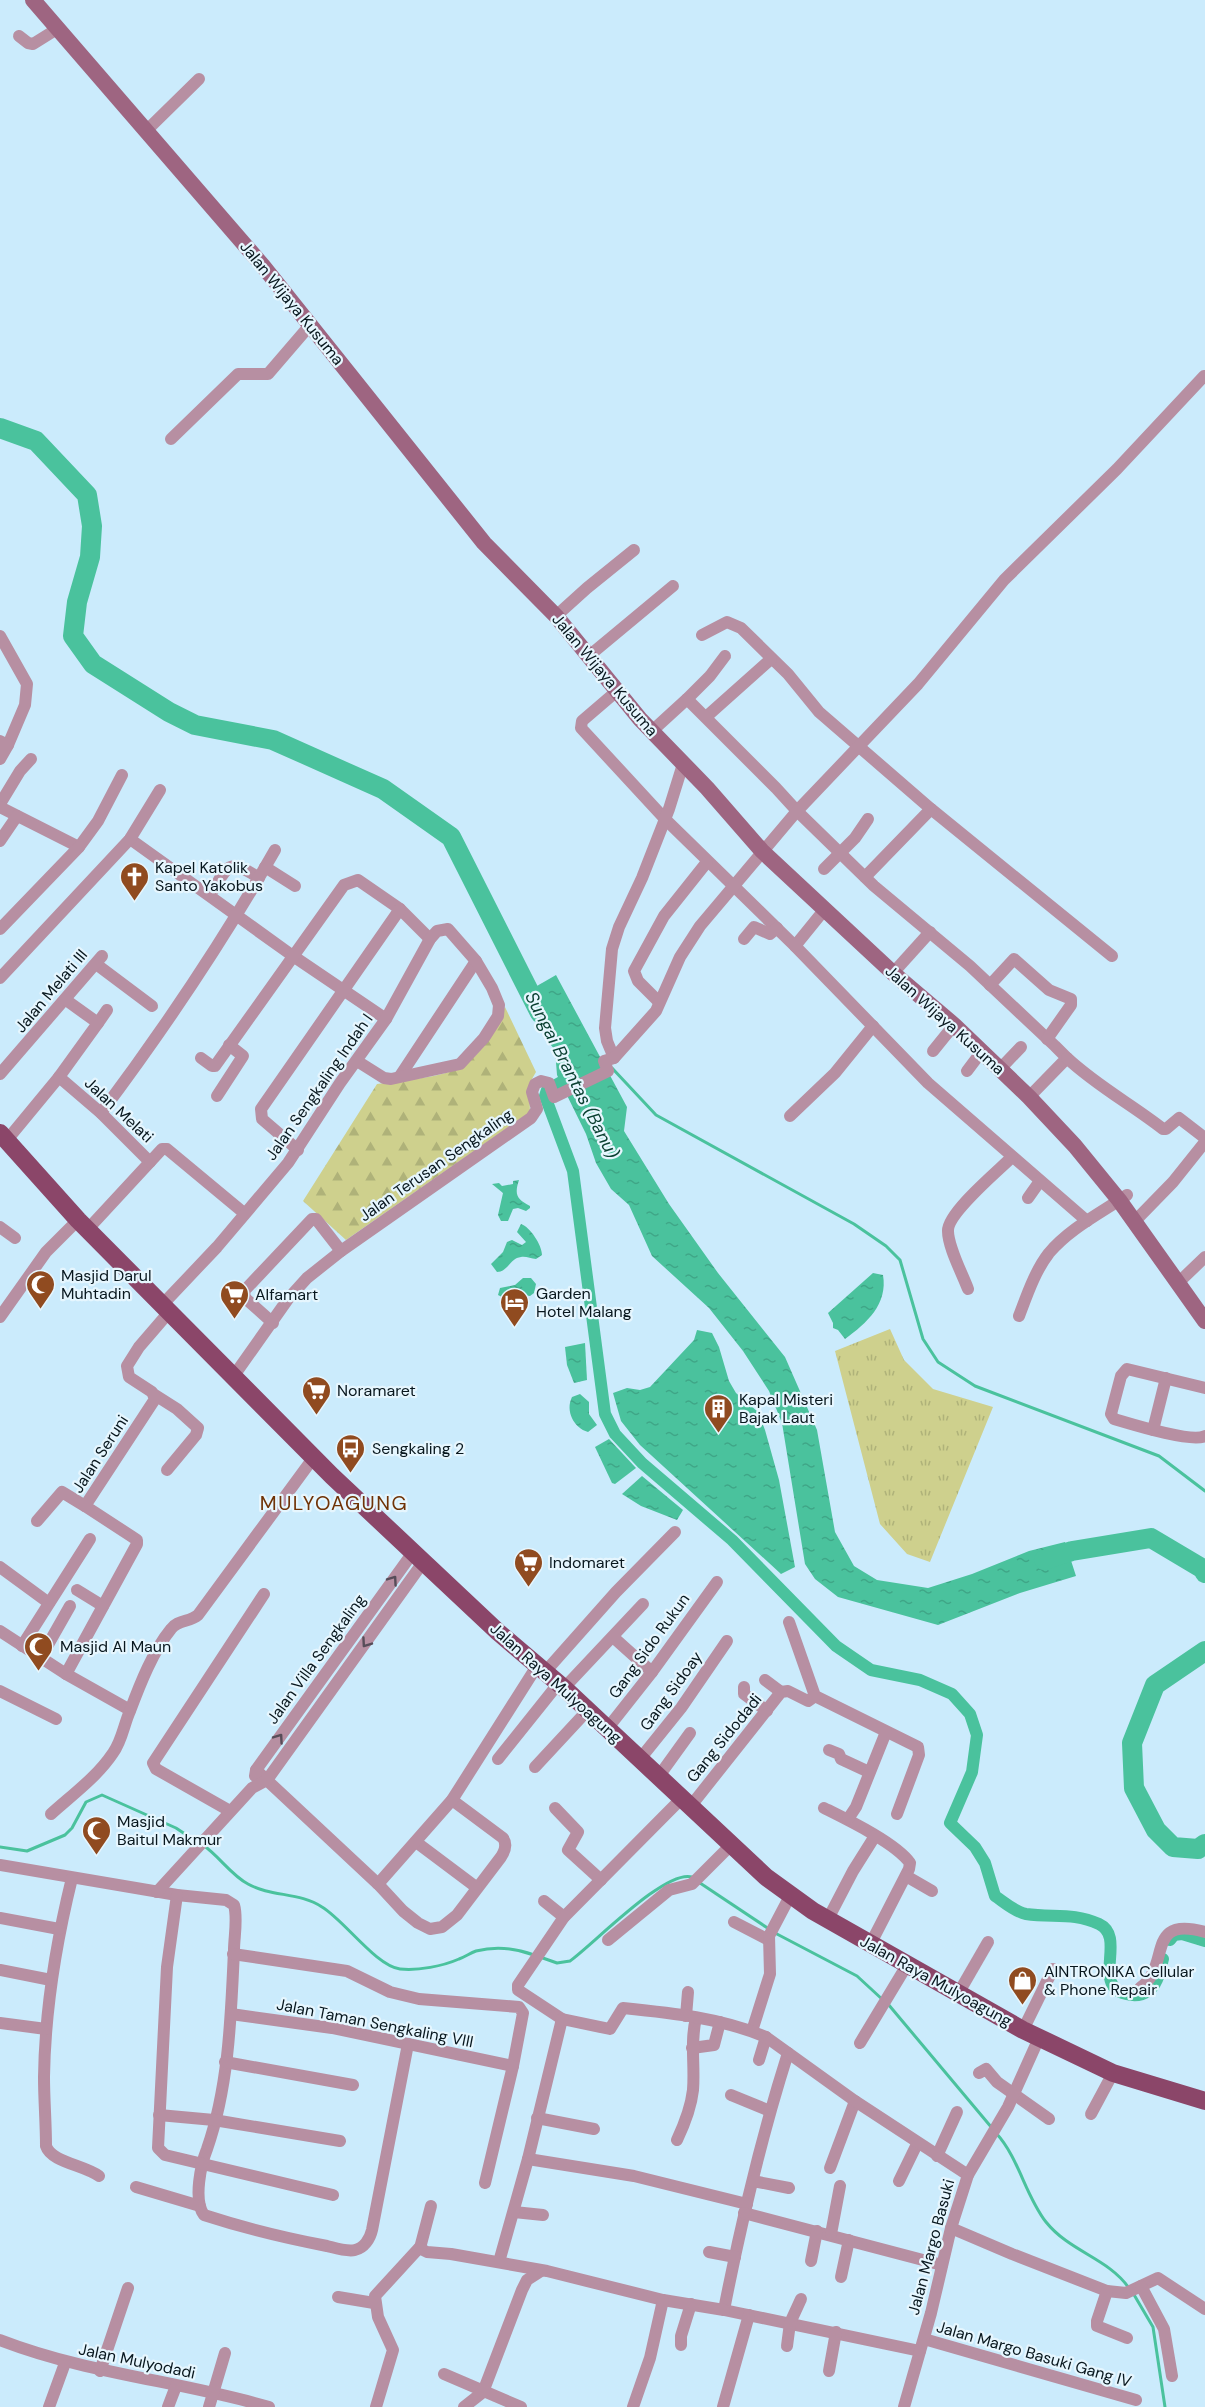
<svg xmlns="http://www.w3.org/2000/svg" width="1205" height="2407" font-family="'DM Sans',sans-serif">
	<defs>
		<pattern id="grass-tufts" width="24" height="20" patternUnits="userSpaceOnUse" patternTransform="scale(1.5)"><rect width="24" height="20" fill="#ced08d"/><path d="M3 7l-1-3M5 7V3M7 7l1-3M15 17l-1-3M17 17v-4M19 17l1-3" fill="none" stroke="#afb279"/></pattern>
		<pattern id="forest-firs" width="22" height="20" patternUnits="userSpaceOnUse" patternTransform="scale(1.5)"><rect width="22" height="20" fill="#ced08d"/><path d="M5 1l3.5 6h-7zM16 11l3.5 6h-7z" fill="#afb279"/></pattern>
		<pattern id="water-ripples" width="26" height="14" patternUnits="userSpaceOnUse" patternTransform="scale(1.5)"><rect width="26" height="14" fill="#4ac29d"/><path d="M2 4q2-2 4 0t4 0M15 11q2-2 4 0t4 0" fill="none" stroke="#3fa687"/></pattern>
	</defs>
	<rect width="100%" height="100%" fill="#cbebfc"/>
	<polygon fill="url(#grass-tufts)" points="890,1329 904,1360 933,1389 993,1407 930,1562 907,1554 880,1524 835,1351"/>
	<path fill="url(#forest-firs)" d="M505 1007 536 1072 529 1084 530 1112 346 1240 303 1201 377 1084C447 1074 474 1080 505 1007Z"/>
	<g fill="url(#water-ripples)">
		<polygon points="556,975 627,1107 624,1131 669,1204 718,1273 785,1357 817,1430 835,1532 854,1566 877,1580 928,1588 972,1574 1029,1551 1065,1542 1076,1576 1020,1593 938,1625 838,1597 815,1579 805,1564 782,1423 769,1391 743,1351 709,1308 652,1256 629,1205 611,1189 596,1163 586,1134 557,1075 555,1050 546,1039 523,994"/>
		<path d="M519 1180C514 1195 517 1199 530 1206V1208L526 1211 518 1208 513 1209 508 1221H501L498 1215 503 1193 492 1184 499 1183 502 1186 513 1184V1181Z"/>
		<path d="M521 1224C530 1227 542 1245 542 1255L536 1259C531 1259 526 1256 521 1257 510 1258 508 1272 497 1272L491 1264 503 1252 507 1242 512 1240 522 1245 526 1242 517 1232Z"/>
		<path d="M873 1273 883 1275C888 1304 867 1323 845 1339L838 1330 833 1328V1323L828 1313Z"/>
		<polygon points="523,1278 531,1278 536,1284 534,1293 530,1296 516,1294 502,1297 498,1295 500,1288 515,1285"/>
		<polygon points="697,1330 712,1333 719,1347 729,1381 736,1393 758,1412 765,1430 779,1480 795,1567 781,1574 640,1445 621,1421 613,1393 627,1388 640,1390 650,1387 694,1340"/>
		<polygon points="585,1343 587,1380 574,1383 567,1365 565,1347"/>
		<path d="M580 1394 589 1402V1414L597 1425 588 1432C574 1428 565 1411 572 1397Z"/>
		<polygon points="609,1439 636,1468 615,1484 612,1483 595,1447"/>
		<polygon points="642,1476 683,1510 677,1520 641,1506 622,1494"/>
	</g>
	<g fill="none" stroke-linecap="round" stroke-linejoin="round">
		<g stroke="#4ac29d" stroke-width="3">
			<polyline points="612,1068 656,1115 854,1224 886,1246 900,1260 923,1339 938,1362 975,1386 1159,1456 1205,1491"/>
			<path d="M203 1845C219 1856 231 1875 248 1884 271 1897 300 1892 322 1907 344 1920 376 1966 400 1969 418 1971 443 1966 459 1959 465 1957 470 1953 476 1951 496 1946 515 1948 534 1955"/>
			<polyline points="0,1847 27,1851 65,1835 72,1828 86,1802 102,1795 176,1828 197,1842"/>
			<polyline points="700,1883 769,1929"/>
			<polyline points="775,1933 857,1976 883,2000"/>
			<path d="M540 1957 557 1963 570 1961C594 1944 665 1869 692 1877"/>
			<polyline points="888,2004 992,2128"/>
			<path d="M996 2133C1019 2158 1025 2195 1046 2222 1070 2252 1108 2258 1129 2288"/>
			<polyline points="1133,2293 1153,2327 1165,2407"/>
		</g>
		<g stroke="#4ac29d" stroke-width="12">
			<path d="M572 1076 547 1090 545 1096 573 1171 605 1414 615 1434 642 1463 732 1540 836 1646 871 1670 920 1680 952 1694 970 1714 977 1735 972 1772 950 1823 975 1847 985 1863 995 1896C1004 1902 1015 1912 1026 1914 1053 1918 1073 1912 1099 1924 1127 1937 1091 1986 1126 1994 1134 1996 1141 1996 1148 1991 1158 1985 1160 1970 1163 1959"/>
			<polyline points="1170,1940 1174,1935 1182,1934 1205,1941"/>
		</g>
		<g stroke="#4ac29d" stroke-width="20">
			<polyline points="0,428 36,441 87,495 92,526 90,557 77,602 73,636 93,664 169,712 195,725 273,740 383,789 451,837 540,1013"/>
			<polyline points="1044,1560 1072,1551 1151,1538 1203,1569 1205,1573"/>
			<polyline points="1205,1651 1155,1685 1132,1743 1134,1788 1156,1830 1173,1847 1198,1849 1205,1844"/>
		</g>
		<g stroke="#b78fa2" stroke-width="12">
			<polyline points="19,36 28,43 33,44 57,29"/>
			<polyline points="146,131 199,79"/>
			<polyline points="171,439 238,374 268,374 311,324"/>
			<polyline points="556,616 587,588 634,550"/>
			<polyline points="702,635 727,622 741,628 788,674 819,712 931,809 1112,956"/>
			<polyline points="0,636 27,684 25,705 8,745"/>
			<polyline points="590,655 673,586"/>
			<polyline points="617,691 582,721 581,728 665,819 795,946 928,1083 1087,1221"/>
			<polyline points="687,699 710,676 725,656"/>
			<polyline points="706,717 771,659"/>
			<polyline points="652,731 687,699 776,788 797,811 874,886 970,966 1055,1046 1067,1058 1029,1097"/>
			<polyline points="0,741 8,745 0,759"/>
			<polyline points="0,804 20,771 31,759"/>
			<polyline points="0,807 79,847"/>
			<polyline points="130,839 293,956 386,1019"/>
			<polyline points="0,841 17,816"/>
			<polyline points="265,867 295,886"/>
			<polyline points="824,869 855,838 868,819"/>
			<polyline points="865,877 931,809"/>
			<path d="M210 895C228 867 226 856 259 878"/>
			<polyline points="0,929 79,847 98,821 122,775"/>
			<polyline points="744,939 754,927 770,934 777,928"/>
			<polyline points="795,946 825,909"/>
			<polyline points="96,964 152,1006"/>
			<polyline points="893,973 930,932"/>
			<polyline points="0,978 130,839 160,790"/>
			<polyline points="990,985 1014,959 1049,990 1071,999 1071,1005 1047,1039"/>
			<polyline points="659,1002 638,981 634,971 664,916 707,862"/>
			<polyline points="98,1023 107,1010"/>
			<polyline points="933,1051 954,1025"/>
			<polyline points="201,1058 212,1066 215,1066 344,885 358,880 400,909 430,939"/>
			<polyline points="614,1058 607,1041 605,1028 612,949 619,927 642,878 669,809 683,764"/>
			<path d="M1067 1058C1097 1086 1131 1104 1163 1129H1166L1179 1118 1205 1138"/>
			<polyline points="1000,1069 1021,1047"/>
			<polyline points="967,1071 982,1051"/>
			<polyline points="0,1074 102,956"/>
			<polyline points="400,1076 476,961"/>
			<polyline points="59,1077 101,1113 150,1162 88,1229"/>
			<polyline points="217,1096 243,1056 229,1045"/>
			<path d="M101 1113C164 1029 223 941 275 850"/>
			<polyline points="790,1116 835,1073 873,1026"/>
			<polyline points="7,1140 59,1077 98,1023 66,1000"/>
			<polyline points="298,1150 262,1119 261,1109 400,909"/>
			<polyline points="150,1162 162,1149 167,1149 244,1213"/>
			<polyline points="1028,1198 1040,1181"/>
			<polyline points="1134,1222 1173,1182 1205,1142"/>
			<polyline points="0,1227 15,1238"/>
			<polyline points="1178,1283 1205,1257"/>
			<path d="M968 1289C962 1273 948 1247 948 1231 947 1213 998 1171 1012 1157"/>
			<polyline points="163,1304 217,1247 288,1163 340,1083 386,1019 430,939 437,931 448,929 476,961 492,988 499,1005 498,1016 484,1038 460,1064 391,1079 384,1078 357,1061"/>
			<path d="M1019 1316C1027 1295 1035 1271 1049 1253 1070 1228 1101 1213 1127 1195"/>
			<polyline points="0,1317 46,1252 78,1220"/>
			<polyline points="273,1323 245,1298 244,1291 312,1219 316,1219 341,1251"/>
			<polyline points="233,1377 288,1299 307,1278 341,1251 531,1118 537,1109 532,1092 535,1084 541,1081 549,1083 554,1097 608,1071 604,1061 614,1058 656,1011 680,957 700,926 797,811 918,684 1004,580 1117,469 1204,376"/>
			<path d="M1205 1388 1127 1369 1121 1376 1111 1414 1114 1419C1131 1424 1192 1443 1205 1436"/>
			<polyline points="155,1395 177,1409 198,1428 196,1435 167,1470"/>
			<polyline points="1153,1430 1166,1378"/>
			<polyline points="37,1521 62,1492 85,1506"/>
			<polyline points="0,1567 49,1603"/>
			<polyline points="77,1590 103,1606"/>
			<polyline points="789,1622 815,1696 918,1747 919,1755 897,1814"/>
			<polyline points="0,1631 66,1674 130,1710"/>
			<polyline points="613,1637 652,1672"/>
			<polyline points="22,1646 90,1539"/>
			<polyline points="41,1657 70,1606"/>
			<polyline points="545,1672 616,1592 675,1532"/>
			<polyline points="66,1674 137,1544 137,1540 131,1536 85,1506 155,1399 152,1392 129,1377 127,1366 139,1347 170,1311"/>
			<polyline points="765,1680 781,1692"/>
			<polyline points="744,1687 744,1694 767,1711"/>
			<polyline points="564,1688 643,1604"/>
			<polyline points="0,1691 56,1719"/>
			<polyline points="607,1729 652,1672 717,1582"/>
			<polyline points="829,1750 839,1754 841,1759 869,1772"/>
			<polyline points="498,1759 558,1684"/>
			<polyline points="640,1759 681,1708 727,1641"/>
			<polyline points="535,1767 587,1711"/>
			<path d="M256 1770 378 1884 403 1911 418 1923 430 1929 442 1927 457 1915 501 1857C505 1851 507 1844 503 1838L452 1800"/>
			<polyline points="255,1776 256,1770 414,1551"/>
			<polyline points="659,1776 690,1733"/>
			<polyline points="690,1807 781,1692 788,1691 808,1701 815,1696"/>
			<polyline points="555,1808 578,1832 568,1850 601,1880"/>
			<path d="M824 1808C846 1819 896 1843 910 1863L909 1869 870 1945"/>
			<polyline points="230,1811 156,1769 153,1763 264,1594"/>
			<path d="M51 1814C72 1795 97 1777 113 1753 122 1741 124 1724 130 1711 140 1684 153 1651 171 1629 177 1620 190 1622 198 1615L314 1457"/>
			<polyline points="848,1819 856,1807 886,1732"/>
			<polyline points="416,1842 476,1887"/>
			<path d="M0 1865 177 1895 226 1900 234 1905C238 1918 234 1937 234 1950 231 2016 229 2086 207 2149 201 2164 193 2200 204 2215 244 2228 285 2238 327 2246 335 2248 347 2252 355 2250 364 2248 370 2239 372 2230L408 2044"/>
			<polyline points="906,1876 932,1891"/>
			<path d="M72 1878C56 1943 45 2010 44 2077 44 2100 46 2123 46 2146 51 2162 84 2165 99 2176"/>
			<polyline points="378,1884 452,1800 537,1666"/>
			<polyline points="157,1892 252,1788 267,1780 424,1561"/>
			<polyline points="177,1895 167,1967 158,2148 165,2155 333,2195"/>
			<polyline points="544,1901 564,1917"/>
			<polyline points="0,1918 59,1929"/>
			<polyline points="828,1919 853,1871 875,1836"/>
			<polyline points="734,1922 769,1940"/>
			<polyline points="608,1940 669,1890 692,1884 731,1845"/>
			<polyline points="233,1954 347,1971 390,1992 419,1999 519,2007 523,2013 513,2066 485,2183"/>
			<polyline points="0,1970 51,1980"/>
			<path d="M1140 1988C1172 1966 1144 1915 1205 1932"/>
			<polyline points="958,1994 988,1942"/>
			<polyline points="231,2014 332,2028 513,2066"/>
			<polyline points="686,2016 688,1992"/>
			<polyline points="562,2019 518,1990 518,1985 564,1917 682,1798"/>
			<polyline points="0,2023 46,2029"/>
			<polyline points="1023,2030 1053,1969"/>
			<polyline points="752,2031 770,1974 769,1936 790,1896"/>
			<polyline points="860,2043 907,1965"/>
			<polyline points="692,2048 714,2045 720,2022"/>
			<path d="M788 2053C761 2138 741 2223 724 2310L920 2351"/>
			<polyline points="759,2060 766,2037"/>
			<polyline points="225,2062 353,2085"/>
			<polyline points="979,2073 986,2069 997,2082 1049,2119"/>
			<polyline points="731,2095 770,2111"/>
			<polyline points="1091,2114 1113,2073"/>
			<polyline points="159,2115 214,2120 340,2141"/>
			<polyline points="537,2118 594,2129"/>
			<path d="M677 2140C685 2123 691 2108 693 2090 695 2065 690 2042 696 2018"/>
			<polyline points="937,2156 957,2112"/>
			<polyline points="528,2159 634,2176 747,2204"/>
			<polyline points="830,2168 855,2101"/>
			<polyline points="753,2181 789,2188"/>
			<polyline points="899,2181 917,2144"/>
			<polyline points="136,2187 200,2206"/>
			<polyline points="514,2212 543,2215"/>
			<polyline points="744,2213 942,2265"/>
			<polyline points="951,2228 1012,2254 1107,2291 1126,2293 1158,2278 1205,2309"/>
			<polyline points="831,2234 840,2186"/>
			<polyline points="420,2248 431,2206"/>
			<polyline points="709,2252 735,2257"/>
			<polyline points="811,2261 817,2231"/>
			<path d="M499 2262 528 2159 562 2019 610 2029 623 2008C672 2013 721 2018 766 2037L855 2101 968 2175"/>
			<polyline points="841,2277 849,2240"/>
			<polyline points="1141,2286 1164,2329 1172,2376"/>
			<polyline points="1107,2291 1097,2321 1097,2326 1127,2338"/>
			<polyline points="338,2297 374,2303"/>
			<polyline points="924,2339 1136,2400"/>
			<path d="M0 2340C88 2374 180 2381 269 2407"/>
			<polyline points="681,2345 681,2336 691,2304"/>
			<polyline points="787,2346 790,2323 801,2299"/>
			<polyline points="100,2371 128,2288"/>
			<polyline points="829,2371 836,2332"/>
			<polyline points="444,2374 521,2407"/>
			<polyline points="49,2407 65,2363"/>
			<polyline points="168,2407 176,2386"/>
			<polyline points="209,2407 225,2353"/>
			<polyline points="376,2407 393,2350 378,2317 375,2296 419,2248 427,2252 451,2254 547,2271 663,2300 724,2310"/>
			<polyline points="464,2407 483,2392 522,2290 527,2280 541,2271"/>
			<polyline points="633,2407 650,2358 663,2300"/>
			<polyline points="723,2407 749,2315"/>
			<polyline points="904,2407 931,2313 951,2228 968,2175 1008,2107 1039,2038"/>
		</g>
		<polyline stroke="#9e6581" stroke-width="16" points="33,0 263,266 484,543 556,616 640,719 707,788 762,851 893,973 954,1025 1029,1097 1075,1146 1119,1200 1205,1321"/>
		<polyline stroke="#8b4669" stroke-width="18" points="0,1133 78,1220 332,1476 498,1632 564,1688 766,1877 813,1911 1023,2030 1113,2073 1205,2101"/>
	</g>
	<defs><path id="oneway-chevron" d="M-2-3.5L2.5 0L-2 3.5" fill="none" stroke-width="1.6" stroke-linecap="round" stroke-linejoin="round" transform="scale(1.5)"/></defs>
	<g stroke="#574d59">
		<use href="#oneway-chevron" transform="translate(393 1580) rotate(-55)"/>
		<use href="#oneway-chevron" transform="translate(366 1643) rotate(125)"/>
		<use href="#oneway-chevron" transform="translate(279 1738) rotate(-55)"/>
	</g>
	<defs>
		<symbol id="church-pin" viewBox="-11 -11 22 30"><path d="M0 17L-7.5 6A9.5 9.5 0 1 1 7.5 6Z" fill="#904b20" stroke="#e6f6fe"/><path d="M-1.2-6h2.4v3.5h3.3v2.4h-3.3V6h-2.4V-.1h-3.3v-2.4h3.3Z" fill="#fff"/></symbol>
		<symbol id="mosque-pin" viewBox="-11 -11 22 30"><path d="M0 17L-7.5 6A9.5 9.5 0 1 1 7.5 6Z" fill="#904b20" stroke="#e6f6fe"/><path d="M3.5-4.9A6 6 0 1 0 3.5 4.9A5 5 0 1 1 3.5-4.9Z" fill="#fff"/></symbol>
		<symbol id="supermarket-pin" viewBox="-11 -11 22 30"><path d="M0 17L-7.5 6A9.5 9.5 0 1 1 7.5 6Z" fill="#904b20" stroke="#e6f6fe"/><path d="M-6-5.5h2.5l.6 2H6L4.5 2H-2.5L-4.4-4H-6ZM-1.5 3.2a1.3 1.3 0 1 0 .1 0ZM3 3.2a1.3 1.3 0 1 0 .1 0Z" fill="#fff"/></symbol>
		<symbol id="hotel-pin" viewBox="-11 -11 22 30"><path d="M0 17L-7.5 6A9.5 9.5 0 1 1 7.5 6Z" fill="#904b20" stroke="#e6f6fe"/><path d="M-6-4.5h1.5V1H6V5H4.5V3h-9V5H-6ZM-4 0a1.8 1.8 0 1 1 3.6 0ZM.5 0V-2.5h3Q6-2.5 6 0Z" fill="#fff"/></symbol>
		<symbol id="building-pin" viewBox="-11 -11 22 30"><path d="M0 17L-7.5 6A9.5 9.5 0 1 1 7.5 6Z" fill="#904b20" stroke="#e6f6fe"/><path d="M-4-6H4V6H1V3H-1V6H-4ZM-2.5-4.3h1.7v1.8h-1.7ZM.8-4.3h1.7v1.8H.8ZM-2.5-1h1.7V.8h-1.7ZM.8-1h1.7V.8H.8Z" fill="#fff"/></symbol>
		<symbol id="bus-pin" viewBox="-11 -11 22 30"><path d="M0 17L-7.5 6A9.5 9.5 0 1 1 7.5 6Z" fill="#904b20" stroke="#e6f6fe"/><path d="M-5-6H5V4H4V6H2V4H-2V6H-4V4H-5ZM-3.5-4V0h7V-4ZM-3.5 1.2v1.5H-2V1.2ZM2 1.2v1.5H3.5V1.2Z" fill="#fff"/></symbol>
		<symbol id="shop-pin" viewBox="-11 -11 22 30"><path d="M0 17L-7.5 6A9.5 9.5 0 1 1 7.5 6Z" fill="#904b20" stroke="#e6f6fe"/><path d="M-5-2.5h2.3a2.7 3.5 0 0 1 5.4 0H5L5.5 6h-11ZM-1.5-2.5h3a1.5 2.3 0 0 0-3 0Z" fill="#fff"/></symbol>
	</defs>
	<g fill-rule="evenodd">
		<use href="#church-pin" x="118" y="860" width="33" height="45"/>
		<use href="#mosque-pin" x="24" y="1268" width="33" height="45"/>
		<use href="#supermarket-pin" x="218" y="1278" width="33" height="45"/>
		<use href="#hotel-pin" x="498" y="1286" width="33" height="45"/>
		<use href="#supermarket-pin" x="300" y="1374" width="33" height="45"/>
		<use href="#building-pin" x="702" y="1392" width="33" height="45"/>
		<use href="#bus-pin" x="334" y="1432" width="33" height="45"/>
		<use href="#supermarket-pin" x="512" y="1546" width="33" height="45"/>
		<use href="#mosque-pin" x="22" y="1630" width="33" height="45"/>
		<use href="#mosque-pin" x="80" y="1814" width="33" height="45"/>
		<use href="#shop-pin" x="1006" y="1964" width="33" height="45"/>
	</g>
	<g text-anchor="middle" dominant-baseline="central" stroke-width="4.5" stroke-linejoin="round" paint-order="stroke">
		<g font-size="16" fill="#08171e" stroke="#e6f6fe">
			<text transform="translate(292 303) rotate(51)">Jalan Wijaya Kusuma</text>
			<text transform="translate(605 675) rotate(50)">Jalan Wijaya Kusuma</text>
			<text transform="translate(51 991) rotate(-50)">Jalan Melati III</text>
			<text transform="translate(945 1020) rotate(42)">Jalan Wijaya Kusuma</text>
			<text transform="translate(319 1087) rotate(-55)">Jalan Sengkaling Indah I</text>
			<text transform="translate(119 1110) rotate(43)">Jalan Melati</text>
			<text transform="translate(436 1165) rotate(-35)">Jalan Terusan Sengkaling</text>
			<text transform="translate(100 1454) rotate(-57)">Jalan Seruni</text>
			<text transform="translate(649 1646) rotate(-54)">Gang Sido Rukun</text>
			<text transform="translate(316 1659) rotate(-54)">Jalan Villa Sengkaling</text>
			<text transform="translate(556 1683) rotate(42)">Jalan Raya Mulyoagung</text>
			<text transform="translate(671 1691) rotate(-54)">Gang Sidoay</text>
			<text transform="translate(724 1738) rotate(-51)">Gang Sidodadi</text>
			<text transform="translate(936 1981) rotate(29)">Jalan Raya Mulyoagung</text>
			<text transform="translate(375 2023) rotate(11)">Jalan Taman Sengkaling VIII</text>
			<text transform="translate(931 2247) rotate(-75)">Jalan Margo Basuki</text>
			<text transform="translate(1034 2354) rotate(16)">Jalan Margo Basuki Gang IV</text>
			<text transform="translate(137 2361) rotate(12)">Jalan Mulyodadi</text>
		</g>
		<g font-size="16" fill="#08171e" stroke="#e6f6fe" text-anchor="start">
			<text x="155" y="867">Kapel Katolik<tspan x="155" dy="18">Santo Yakobus</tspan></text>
			<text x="61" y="1275">Masjid Darul<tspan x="61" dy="18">Muhtadin</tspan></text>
			<text x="536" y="1293">Garden<tspan x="536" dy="18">Hotel Malang</tspan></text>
			<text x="255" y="1294">Alfamart</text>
			<text x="337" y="1390">Noramaret</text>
			<text x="739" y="1399">Kapal Misteri<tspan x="739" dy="18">Bajak Laut</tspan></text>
			<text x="372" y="1448">Sengkaling 2</text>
			<text x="549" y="1562">Indomaret</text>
			<text x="60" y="1646">Masjid Al Maun</text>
			<text x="117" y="1821">Masjid<tspan x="117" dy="18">Baitul Makmur</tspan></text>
			<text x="1044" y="1971">AINTRONIKA Cellular<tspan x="1044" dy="18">&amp; Phone Repair</tspan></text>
		</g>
		<g font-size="18" font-style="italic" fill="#093f30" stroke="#e6f6fe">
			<text transform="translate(572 1075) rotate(63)">Sungai Brantas (Banu)</text>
		</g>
		<g font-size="20" letter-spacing="1.5" fill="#6f3307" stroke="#e6f6fe">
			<text x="334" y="1503">MULYOAGUNG</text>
		</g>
	</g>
</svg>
